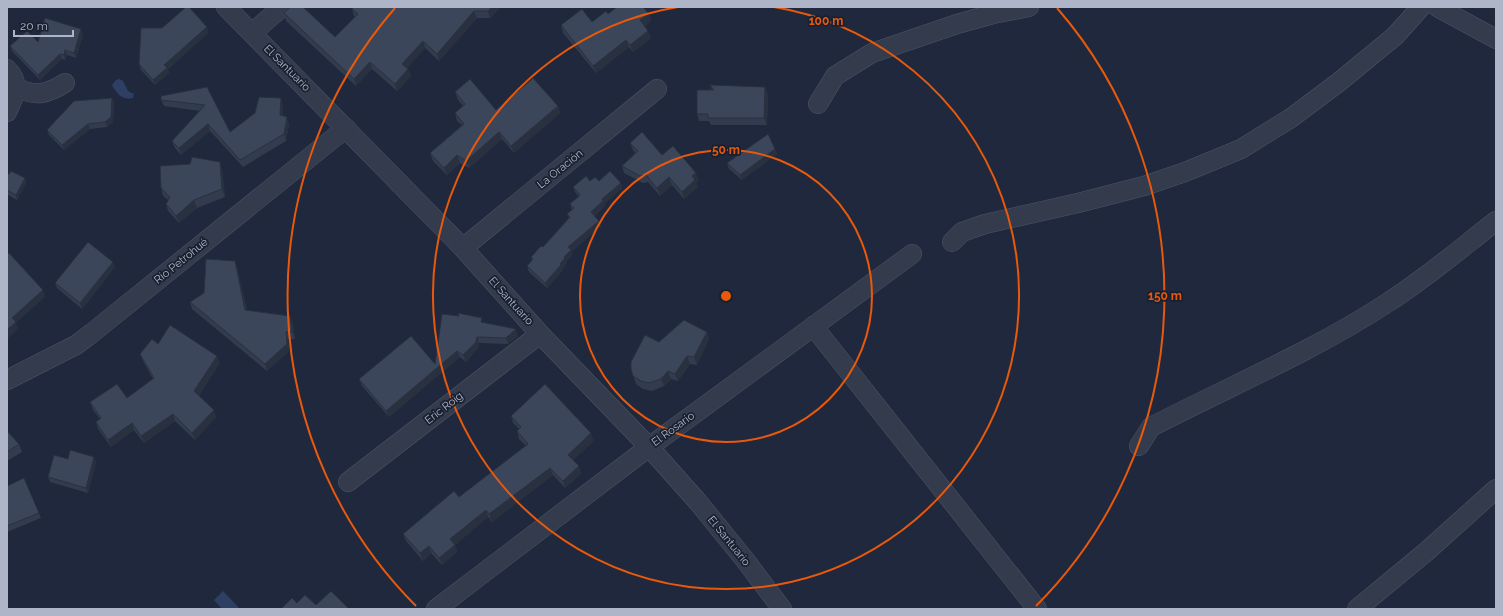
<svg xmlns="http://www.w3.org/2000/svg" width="1503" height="616" font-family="Raleway,sans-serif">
	<rect width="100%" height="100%" fill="#1f283c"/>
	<g fill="#2f3f63">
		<path d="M119 79 123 81 128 91 134 94 133 98C123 101 116 93 112 85L116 80Z"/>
		<polygon points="223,591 240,609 222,609 214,600"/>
	</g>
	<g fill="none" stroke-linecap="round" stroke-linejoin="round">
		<defs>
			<g id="minor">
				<polyline points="226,7 463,248 540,334 649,447 698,502 745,560 782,609"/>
				<polyline points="1437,7 1496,39"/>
				<polyline points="252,33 282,7"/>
				<path d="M7 69C21 83 15 96 7 112"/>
				<path d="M17 88C37 97 47 94 65 83"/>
				<polyline points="818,104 835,76 872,53 957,24 993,14 1029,7"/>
				<polyline points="952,242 962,232 985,224 1078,203 1144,186 1185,172 1241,149 1291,118 1339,82 1395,36 1421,7"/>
				<polyline points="463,248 657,89"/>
				<polyline points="813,326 1037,609"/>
				<polyline points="7,380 76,345 92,333 346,128"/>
				<path d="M1139 446 1151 427C1230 386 1312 352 1387 303 1425 279 1460 249 1496 221"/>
				<polyline points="348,482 540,334"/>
				<polyline points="436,609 649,447 912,254"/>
				<polyline points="1357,609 1427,551 1496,489"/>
			</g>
		</defs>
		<use href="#minor" stroke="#4e5567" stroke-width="20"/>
		<use href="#minor" stroke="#333b4c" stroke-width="19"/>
	</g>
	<g fill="#333c4e">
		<polygon points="501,7 490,18 477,18 439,61 425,48 407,68 408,69 411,76 397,91 372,69 356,86 286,21 284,13 335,37 355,17 354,16 352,9"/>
		<polygon points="608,14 649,14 651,21 645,26 651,38 633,52 629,47 596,73 563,33 561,25 592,22"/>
		<polygon points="209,32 168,69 169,73 155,85 141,70 139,64"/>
		<polygon points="83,34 76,58 67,55 65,60 62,59 40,80 12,51 10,46 38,42"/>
		<polygon points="710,85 768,94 767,125 711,125 709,121 699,121 697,114 712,90"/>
		<polygon points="207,87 230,132 283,105 283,116 289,124 286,141 243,167 210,131 181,155 175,148 172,141 200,111 164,106 161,100"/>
		<polygon points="455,92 496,110 558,106 560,113 514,153 502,139 469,168 460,163 447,175 433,161 430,153 462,125 457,121 455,113 463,106 458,100"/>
		<polygon points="112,98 114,103 113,122 107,127 90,129 64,150 49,135 47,130"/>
		<polygon points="630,143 662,155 699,180 696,183 698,187 684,199 672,185 660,196 648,182 643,183 624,173 622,166 635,153 633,150"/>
		<polygon points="775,149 777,154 742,180 729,169 727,163"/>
		<polygon points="222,169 225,197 197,208 179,223 168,211 166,204 168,200 163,196 161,188"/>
		<polygon points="7,173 25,178 26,183 17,200 8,195 7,196"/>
		<polygon points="590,181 599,181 621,183 622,188 604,204 605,206 594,216 601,226 571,252 572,255 566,261 567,263 563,268 563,270 547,288 529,272 527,266 532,261 531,257 543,247 569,218 567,214 572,210 570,204 579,197 575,192 573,187"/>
		<polygon points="235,261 237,268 247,310 290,316 293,323 295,339 288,339 289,351 267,371 192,309 190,302 204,293"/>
		<polygon points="113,262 115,267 82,309 57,288 55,283"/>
		<polygon points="484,323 518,336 508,344 479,343 478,348 466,362 460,357 389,417 362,386 359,379 435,364"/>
		<polygon points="707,332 709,339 697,365 690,364 678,381 671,379 664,386 652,391 643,389 636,384 631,369 659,342"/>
		<polygon points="158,344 220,363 199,395 216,417 195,440 175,421 144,443 134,430 111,447 98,429 96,422 100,419 93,410 90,402 127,398 153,379 143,361 140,354"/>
		<polygon points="511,416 594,441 573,460 579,466 581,474 565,488 553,475 492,522 488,517 455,545 457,552 442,565 431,553 423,561 406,541 403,534 459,497 526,446 519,439 517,431 519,429 513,423"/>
		<polygon points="7,431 19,444 22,452 7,461"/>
		<polygon points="68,459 96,462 88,493 50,482 48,477"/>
		<polygon points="7,486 39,513 41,518 7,532"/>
	</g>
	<g fill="#293140">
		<polygon points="492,7 501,7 490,18 488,11"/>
		<polygon points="474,11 477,18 439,61 437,54"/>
		<polygon points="649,14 651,21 643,28 640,20"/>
		<polygon points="207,27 209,32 168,69 169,73 155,85 153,80 164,65"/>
		<polygon points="81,29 83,34 76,58 74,53"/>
		<polygon points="648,31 651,38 633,52 630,45"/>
		<polygon points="626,40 629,47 596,73 593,66"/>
		<polygon points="423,41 425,48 405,71 402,64"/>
		<polygon points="65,50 67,55 65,60 64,55"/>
		<polygon points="60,54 62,59 40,80 38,75"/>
		<polygon points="370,62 372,69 356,86 354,79"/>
		<polygon points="408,69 411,76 397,91 395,84"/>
		<polygon points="765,87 768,94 767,125 764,118"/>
		<polygon points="112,98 114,103 113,122 107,127 105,122"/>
		<polygon points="281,98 283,105 283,122 280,115"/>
		<polygon points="558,106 560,113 514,153 511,146"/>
		<polygon points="287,117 289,124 286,141 284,134"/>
		<polygon points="88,124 90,129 64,150 62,145"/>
		<polygon points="208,124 210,131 181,155 179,148"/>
		<polygon points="499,132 502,139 469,168 466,161"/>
		<polygon points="775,149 777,154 742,180 740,175"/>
		<polygon points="457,155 460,163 447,175 444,168"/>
		<polygon points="220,162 222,169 225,197 222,189"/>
		<polygon points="696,173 699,180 696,183 698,187 684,199 682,192 692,176"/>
		<polygon points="669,177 672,185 660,196 657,188"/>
		<polygon points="25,178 26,183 17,200 16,195"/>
		<polygon points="621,183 622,188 604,204 605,206 592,217 591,212 602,199"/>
		<polygon points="194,200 197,208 179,223 176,216"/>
		<polygon points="599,221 601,226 571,252 572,255 566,261 567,263 563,268 563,270 547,288 545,283 560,264 568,247"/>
		<polygon points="235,261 237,268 248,317 245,310"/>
		<polygon points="113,262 115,267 82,309 80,303"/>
		<polygon points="43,290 45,297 16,323 18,329 7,339 7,330 12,318"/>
		<polygon points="290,316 293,323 295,339 292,332"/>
		<polygon points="516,329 518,336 508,344 506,338"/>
		<polygon points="286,332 288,339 289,351 267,371 265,364"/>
		<polygon points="707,332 709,339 697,365 694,357"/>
		<polygon points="477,337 479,343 478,348 466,362 463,355"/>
		<polygon points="457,351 460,357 389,417 386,411"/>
		<polygon points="217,356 220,363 197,398 194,391"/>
		<polygon points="687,356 690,364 678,381 675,374"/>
		<polygon points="668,371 671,379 664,386 661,379"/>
		<polygon points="214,410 216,417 195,440 192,433"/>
		<polygon points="173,414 175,421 144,443 141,436"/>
		<polygon points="132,423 134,430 111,447 108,440"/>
		<polygon points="591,433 594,441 571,462 568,455"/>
		<polygon points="94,457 96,462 88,493 86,488"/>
		<polygon points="579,466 581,474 565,488 563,481"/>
		<polygon points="550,468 553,475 492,522 489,514"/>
		<polygon points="486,510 488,517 455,545 457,552 442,565 439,558 450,539"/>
		<polygon points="429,546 431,553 423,561 420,553"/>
	</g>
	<g fill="#3b465b" stroke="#293140">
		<polygon points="186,7 189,7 207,27 164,65 167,68 153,80 139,64 141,28 162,28"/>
		<polygon points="290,7 303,7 335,37 358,14 352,9 353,7 492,7 488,11 474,11 437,54 423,41 402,64 408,69 395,84 370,62 354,79 284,13"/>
		<polygon points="617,7 643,7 649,14 640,20 648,31 630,45 626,40 593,66 561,25 582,9 592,22 606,11 608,14"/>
		<polygon points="45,18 81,29 74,53 65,50 64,55 60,54 38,75 10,46 27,31 38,42"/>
		<polygon points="533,78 558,106 511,146 499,132 466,161 457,155 444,168 430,153 464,124 455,113 465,104 455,92 470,79 496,110"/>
		<polygon points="710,85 765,87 764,118 708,118 708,114 697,114 697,90 714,90"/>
		<polygon points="207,87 230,132 255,113 259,97 281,98 280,115 287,117 284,134 240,160 208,124 179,148 172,141 205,105 161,100 161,96"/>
		<polygon points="112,98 111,117 105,122 88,124 62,145 47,130 74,101"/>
		<polygon points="642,132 662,155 673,146 696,173 692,176 695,180 682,192 669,177 657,188 646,175 640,176 622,166 638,151 630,143"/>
		<polygon points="768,134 775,149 740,175 727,163"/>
		<polygon points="192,157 220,162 222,189 194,200 176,216 166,204 170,197 161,188 160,166 190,164"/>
		<polygon points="11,171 25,178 16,195 7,190 7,173 9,174"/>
		<polygon points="610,171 621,183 602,199 603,201 591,212 599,221 568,247 571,250 564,257 565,258 560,264 561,265 545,283 527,266 533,259 531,257 541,246 543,247 570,217 567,214 574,208 570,204 580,195 573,187 586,176 590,181 595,177 599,181"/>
		<polygon points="88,242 113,262 80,303 55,283"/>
		<polygon points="9,253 43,290 12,318 16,322 7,330 7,255"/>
		<polygon points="206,259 235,261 245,310 290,316 292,332 286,332 287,344 265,364 190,302 204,293"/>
		<polygon points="458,313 482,318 481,322 516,329 506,338 477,337 476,342 463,355 457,351 386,411 359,379 411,336 435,364 442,314 459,316"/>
		<polygon points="684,320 707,332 694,357 687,356 675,374 668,371 661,379 649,383 641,381 633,376 631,369 631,362 645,335 659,342"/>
		<polygon points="170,325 217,356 194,391 214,410 192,433 173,414 141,436 132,423 108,440 96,422 101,418 90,402 117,384 127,398 154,378 140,354 152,339 158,344"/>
		<polygon points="545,384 591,433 568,455 579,466 563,481 550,468 489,514 486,510 450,539 455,545 439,558 429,546 420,553 403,534 454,491 459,497 528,444 517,431 521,427 511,416"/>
		<polygon points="7,431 19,444 7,452"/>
		<polygon points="70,450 94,457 86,488 48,477 54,455 68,459"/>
		<polygon points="24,478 39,513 7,526 7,486"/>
		<polygon points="331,591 349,609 281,609 292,598 297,603 305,595 316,605"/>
	</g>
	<g fill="none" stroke="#e8590c" stroke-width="2">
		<circle cx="726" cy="296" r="146"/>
		<path d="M774 7A293 293 0 1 1 678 7"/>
		<path d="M416 606A439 439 0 0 1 395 8M1057 8A439 439 0 0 1 1036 606"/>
	</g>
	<g text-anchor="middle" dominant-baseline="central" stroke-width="3.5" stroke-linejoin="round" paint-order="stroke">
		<g font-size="11" fill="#aeb5c8" stroke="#192030">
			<text transform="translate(287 68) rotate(45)">El Santuario</text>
			<text transform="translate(560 169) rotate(-39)">La Oración</text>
			<text transform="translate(181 261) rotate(-39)">Río Petrohué</text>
			<text transform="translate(511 301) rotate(48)">El Santuario</text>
			<text transform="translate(444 408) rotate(-38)">Eric Roig</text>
			<text transform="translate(673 429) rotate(-36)">El Rosario</text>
			<text transform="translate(729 541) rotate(51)">El Santuario</text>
		</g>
	</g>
	<circle cx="726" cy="296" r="6" fill="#e8590c" stroke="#192030" stroke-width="2"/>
	<g font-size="12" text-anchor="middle" font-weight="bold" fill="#e8590c" stroke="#192030" stroke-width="3.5" stroke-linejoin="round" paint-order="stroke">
		<text x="826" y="25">100 m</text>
		<text x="726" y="154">50 m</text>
		<text x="1165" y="300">150 m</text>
	</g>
	<rect width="1503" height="616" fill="none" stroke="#aeb5c8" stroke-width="16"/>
	<path d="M14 30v6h59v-6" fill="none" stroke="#aeb5c8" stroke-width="2"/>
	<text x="20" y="30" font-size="12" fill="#aeb5c8" stroke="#192030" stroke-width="3" paint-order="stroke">20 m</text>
</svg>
